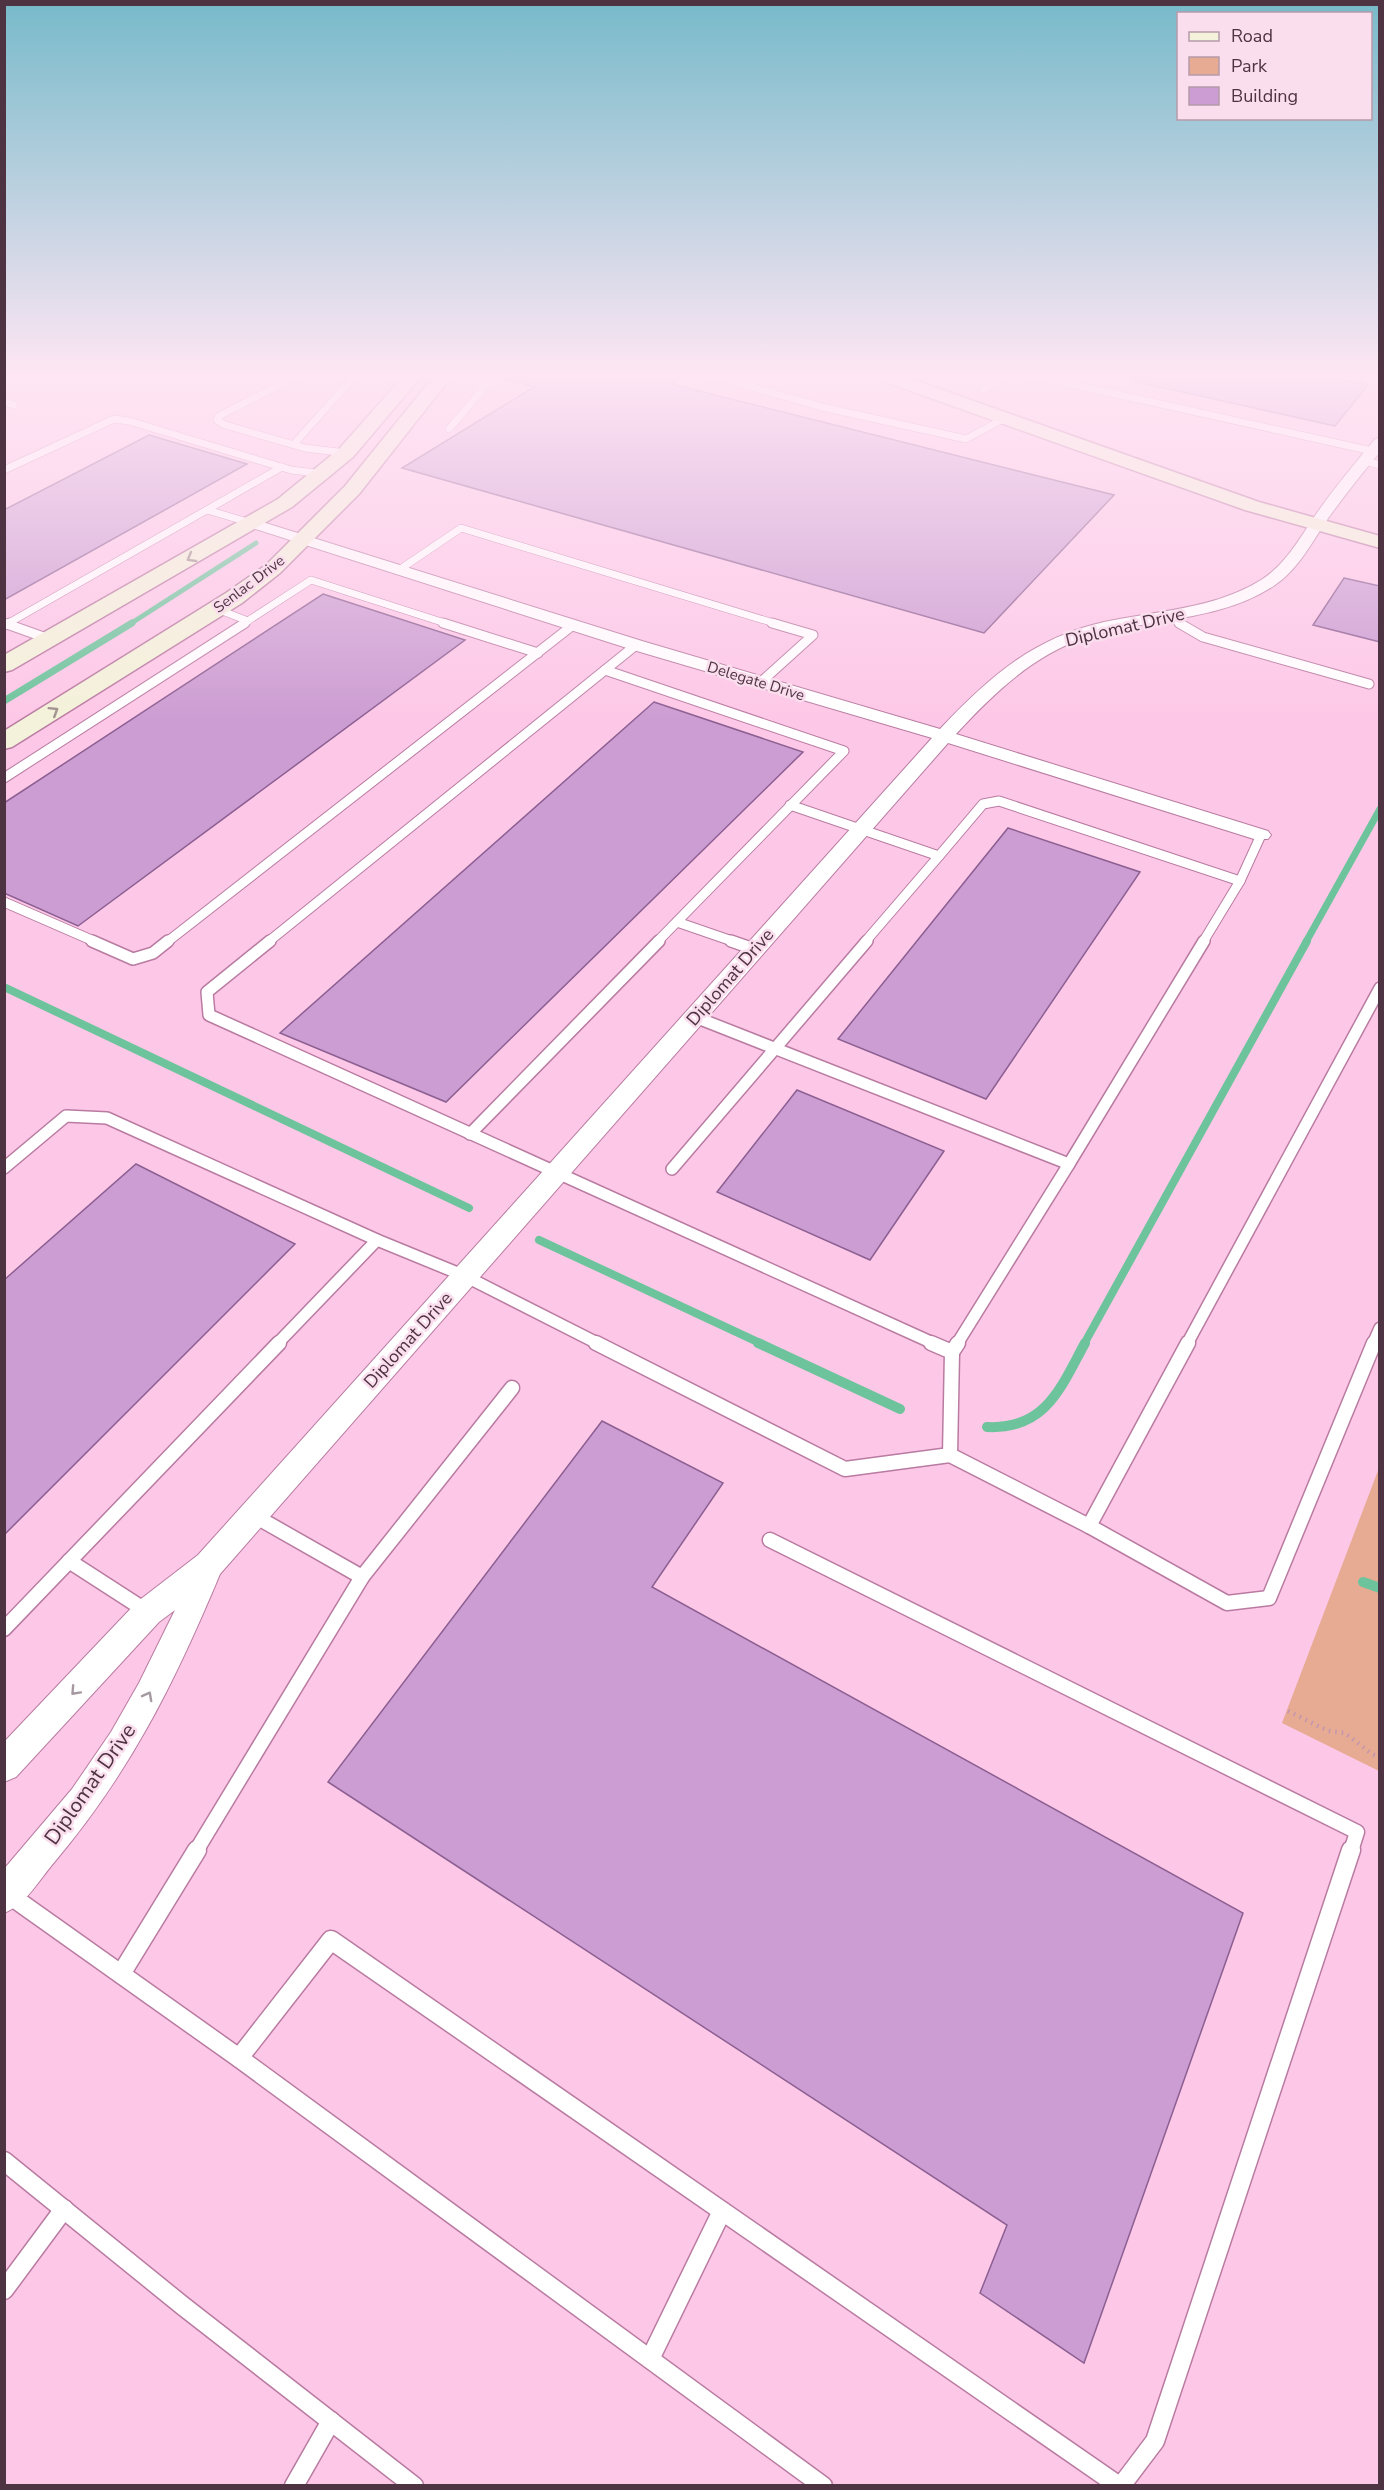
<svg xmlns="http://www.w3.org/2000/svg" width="1384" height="2490" font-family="'Nunito Sans',sans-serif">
	<rect width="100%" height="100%" fill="#fdc8e7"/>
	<polygon fill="#e7aa93" points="1379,1468 1380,1771 1379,1771 1282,1723"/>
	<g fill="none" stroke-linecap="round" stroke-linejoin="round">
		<polyline stroke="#6dc49c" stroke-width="5" points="130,624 256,543"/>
		<g stroke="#6dc49c" stroke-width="7">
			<polyline points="4,701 132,623"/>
			<polyline points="1306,942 1380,809"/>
		</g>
		<g stroke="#6dc49c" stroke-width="8">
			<polyline points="4,987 469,1208"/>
			<polyline points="539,1240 762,1344"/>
			<polyline points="1084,1344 1307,941"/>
		</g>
		<g stroke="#6dc49c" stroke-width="10">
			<polyline points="758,1343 900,1409"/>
			<path d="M987 1427C1046 1430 1061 1387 1085 1343"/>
			<polyline points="1363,1582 1380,1588"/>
		</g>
	</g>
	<g fill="#cc9dd2" stroke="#8c5f92" stroke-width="1.5">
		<polygon points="507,371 646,371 679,379 671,384 1114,495 984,633 402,468 534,387 505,379"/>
		<polygon points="1134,371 1303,371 1368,385 1335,426 1133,381"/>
		<polygon points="149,435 247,464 4,600 4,510"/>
		<polygon points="1344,578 1380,586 1380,642 1313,625"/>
		<polygon points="323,594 465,640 78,926 4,893 4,803"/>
		<polygon points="654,702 803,752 446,1102 280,1033"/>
		<polygon points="1008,828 1140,872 986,1099 838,1039"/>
		<polygon points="797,1090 944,1151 870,1260 717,1192"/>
		<polygon points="136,1164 295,1244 4,1535 4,1280"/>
		<polygon points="602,1421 723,1483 652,1587 1243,1913 1084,2363 980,2293 1007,2225 328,1782"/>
	</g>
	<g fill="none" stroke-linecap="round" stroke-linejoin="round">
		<defs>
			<g id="lane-far4">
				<polyline points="307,371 219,416 217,420 225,425 305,448 346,453"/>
				<polyline points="350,371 412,376"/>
				<polyline points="696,371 822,407 966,439 1005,418"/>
				<polyline points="1012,371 1372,451"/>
				<polyline points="440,378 488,383 501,371"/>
				<polyline points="984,390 1008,371"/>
				<polyline points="4,402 14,405"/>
				<polyline points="449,429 488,383"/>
				<polyline points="294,444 359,371"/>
				<polyline points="1365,461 1380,465"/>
				<polyline points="4,470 114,419 129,421 291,470 324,474"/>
				<polyline points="207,510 251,523"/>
				<polyline points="399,570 461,528 777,624"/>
				<polyline points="217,609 248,621"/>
				<polyline points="1168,616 1181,624"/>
				<polyline points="7,624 282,467"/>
				<polyline points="243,624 311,580 448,624"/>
			</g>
			<g id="lane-far3">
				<polyline points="443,623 538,653"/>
				<polyline points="1179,623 1203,637 1369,684"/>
				<polyline points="7,624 10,623"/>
				<polyline points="4,625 7,624 49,639"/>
				<polyline points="605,670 844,751 657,942"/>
				<polyline points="761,682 813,635 772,623"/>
				<polyline points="4,778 245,623"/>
				<polyline points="790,805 939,856 865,942"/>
				<polyline points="939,856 983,804 999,801 1240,881 1203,942"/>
				<polyline points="1240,881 1261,835"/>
				<polyline points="4,902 96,942"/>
				<polyline points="677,922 735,942"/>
				<polyline points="167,942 573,625"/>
				<polyline points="268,942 636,645"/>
			</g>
			<g id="lane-far2">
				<polyline points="92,941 133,959 153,953 168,941"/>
				<polyline points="270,941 207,992 209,1015 935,1344"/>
				<polyline points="731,941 754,949"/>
				<polyline points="695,1017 1069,1164 957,1344"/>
				<polyline points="470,1134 659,941"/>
				<polyline points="1069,1164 1204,941"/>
				<polyline points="4,1168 66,1116 107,1118 377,1240 465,1276 599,1344"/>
				<polyline points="672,1169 867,941"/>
				<polyline points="277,1344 377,1240"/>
				<polyline points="1187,1344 1380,988"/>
				<polyline points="1373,1344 1380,1328"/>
			</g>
			<g id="lane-far1">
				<polyline points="596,1343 845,1469 950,1455 952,1352 931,1343"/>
				<polyline points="952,1352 958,1343"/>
				<polyline points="950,1455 1089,1526 1227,1603 1269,1598 1374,1343"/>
				<polyline points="1089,1526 1188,1343"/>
				<polyline points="770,1540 1357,1832 1351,1851"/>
				<polyline points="69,1561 148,1612"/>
				<polyline points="362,1577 512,1388"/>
				<polyline points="4,1629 279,1343"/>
				<polyline points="196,1851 362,1577 253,1515"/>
			</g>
			<g id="lane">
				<polyline points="8,1894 239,2058 823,2486"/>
				<polyline points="121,1974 197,1850"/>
				<polyline points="239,2058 331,1940 1119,2486"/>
				<polyline points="4,2161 183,2306 414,2486"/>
				<polyline points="4,2290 64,2209"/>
				<polyline points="650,2359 722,2211"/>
				<polyline points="294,2486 331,2421"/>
				<polyline points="1121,2486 1155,2441 1351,1850"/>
			</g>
			<path id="street" d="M1380 438V452C1362 473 1345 495 1329 517 1313 540 1299 569 1275 585 1220 622 1149 618 1087 637 1033 655 994 693 956 734L1268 831 1271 835 1268 839H1254L948 743 220 1574C174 1684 130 1773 52 1865 38 1882 25 1905 4 1913V1869L72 1789 111 1732 139 1683 175 1610 159 1622 16 1777 4 1782V1742L137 1602 198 1555 932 738 630 649 246 526 243 523 246 520H256L642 641 940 729C989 677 1033 638 1104 622 1157 611 1214 609 1261 580 1287 564 1302 534 1319 510 1336 486 1356 462 1375 439Z"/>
			<g id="secondary">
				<polygon points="408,371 426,371 353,457 292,507 12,670 4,672 4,655 278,499 339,449"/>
				<polygon points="438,371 456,371 359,494 280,573 242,603 12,747 4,749 4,731 226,593 266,565 345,486"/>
				<polygon points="863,371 889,371 1259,502 1380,536 1380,548 1245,510 866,375"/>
			</g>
		</defs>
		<use href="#lane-far4" stroke="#b97ba1" stroke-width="8"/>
		<use href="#lane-far3" stroke="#b97ba1" stroke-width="11"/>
		<use href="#lane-far2" stroke="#b97ba1" stroke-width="14"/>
		<use href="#lane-far1" stroke="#b97ba1" stroke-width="17"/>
		<use href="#lane" stroke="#b97ba1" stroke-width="21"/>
		<use href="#street" stroke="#b97ba1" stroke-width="2"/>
		<use href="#secondary" stroke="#b97ba1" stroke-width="3"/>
		<polyline stroke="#c296af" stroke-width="4.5" stroke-dasharray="1.5 5" stroke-linecap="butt" points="1288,1711 1328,1731 1345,1733 1372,1754 1380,1757"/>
		<use href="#lane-far4" stroke="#fff" stroke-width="7"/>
		<use href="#lane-far3" stroke="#fff" stroke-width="9"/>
		<use href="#lane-far2" stroke="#fff" stroke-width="11"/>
		<use href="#lane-far1" stroke="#fff" stroke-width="14"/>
		<use href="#lane" stroke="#fff" stroke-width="18"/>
		<use href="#street" fill="#fff" fill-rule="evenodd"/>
		<use href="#secondary" fill="#f4f2da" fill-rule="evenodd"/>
	</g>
	<defs><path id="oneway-chevron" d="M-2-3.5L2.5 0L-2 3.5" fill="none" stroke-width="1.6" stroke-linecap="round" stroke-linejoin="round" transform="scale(1.5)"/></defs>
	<g stroke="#a1928e">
		<use href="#oneway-chevron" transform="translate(191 558) rotate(150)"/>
		<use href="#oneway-chevron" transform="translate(54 711) rotate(-32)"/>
	</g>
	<g stroke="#a699a1">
		<use href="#oneway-chevron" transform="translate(75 1691) rotate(133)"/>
		<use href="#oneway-chevron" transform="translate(148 1696) rotate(-62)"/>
	</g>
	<linearGradient id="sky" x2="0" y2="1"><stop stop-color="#77baca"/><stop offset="0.52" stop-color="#fee6f4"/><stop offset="1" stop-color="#fee6f4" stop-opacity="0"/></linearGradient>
	<rect width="1384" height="720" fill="url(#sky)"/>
	<g text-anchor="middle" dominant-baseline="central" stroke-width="5" stroke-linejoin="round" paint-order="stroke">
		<g font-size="15" fill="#4e3343" stroke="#fadeee">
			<text transform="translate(249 584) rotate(-37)">Senlac Drive</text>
			<text transform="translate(756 681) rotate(17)">Delegate Drive</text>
		</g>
		<g font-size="18" fill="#4e3343" stroke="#fadeee">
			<text transform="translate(1125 627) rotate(-13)">Diplomat Drive</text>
			<text transform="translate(730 977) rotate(-49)">Diplomat Drive</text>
			<text transform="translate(408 1340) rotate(-48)">Diplomat Drive</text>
		</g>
		<g font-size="21" fill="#4e3343" stroke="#fadeee">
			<text transform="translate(90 1784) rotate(-55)">Diplomat Drive</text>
		</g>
	</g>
	<rect width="1384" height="2490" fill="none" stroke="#4e3343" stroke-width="12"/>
	<rect x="1177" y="12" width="195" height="108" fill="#fadeee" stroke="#b59aaa" stroke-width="1.5"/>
	<rect x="1189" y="32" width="30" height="9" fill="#f4f2da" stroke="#b59aaa" stroke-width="1.5"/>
	<text x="1231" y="42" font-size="18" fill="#4e3343">Road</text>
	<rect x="1189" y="57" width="30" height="18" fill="#e7aa93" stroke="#b59aaa" stroke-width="1.5"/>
	<text x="1231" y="72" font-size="18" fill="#4e3343">Park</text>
	<rect x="1189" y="87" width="30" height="18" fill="#cc9dd2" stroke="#b59aaa" stroke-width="1.5"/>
	<text x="1231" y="102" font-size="18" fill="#4e3343">Building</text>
</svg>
